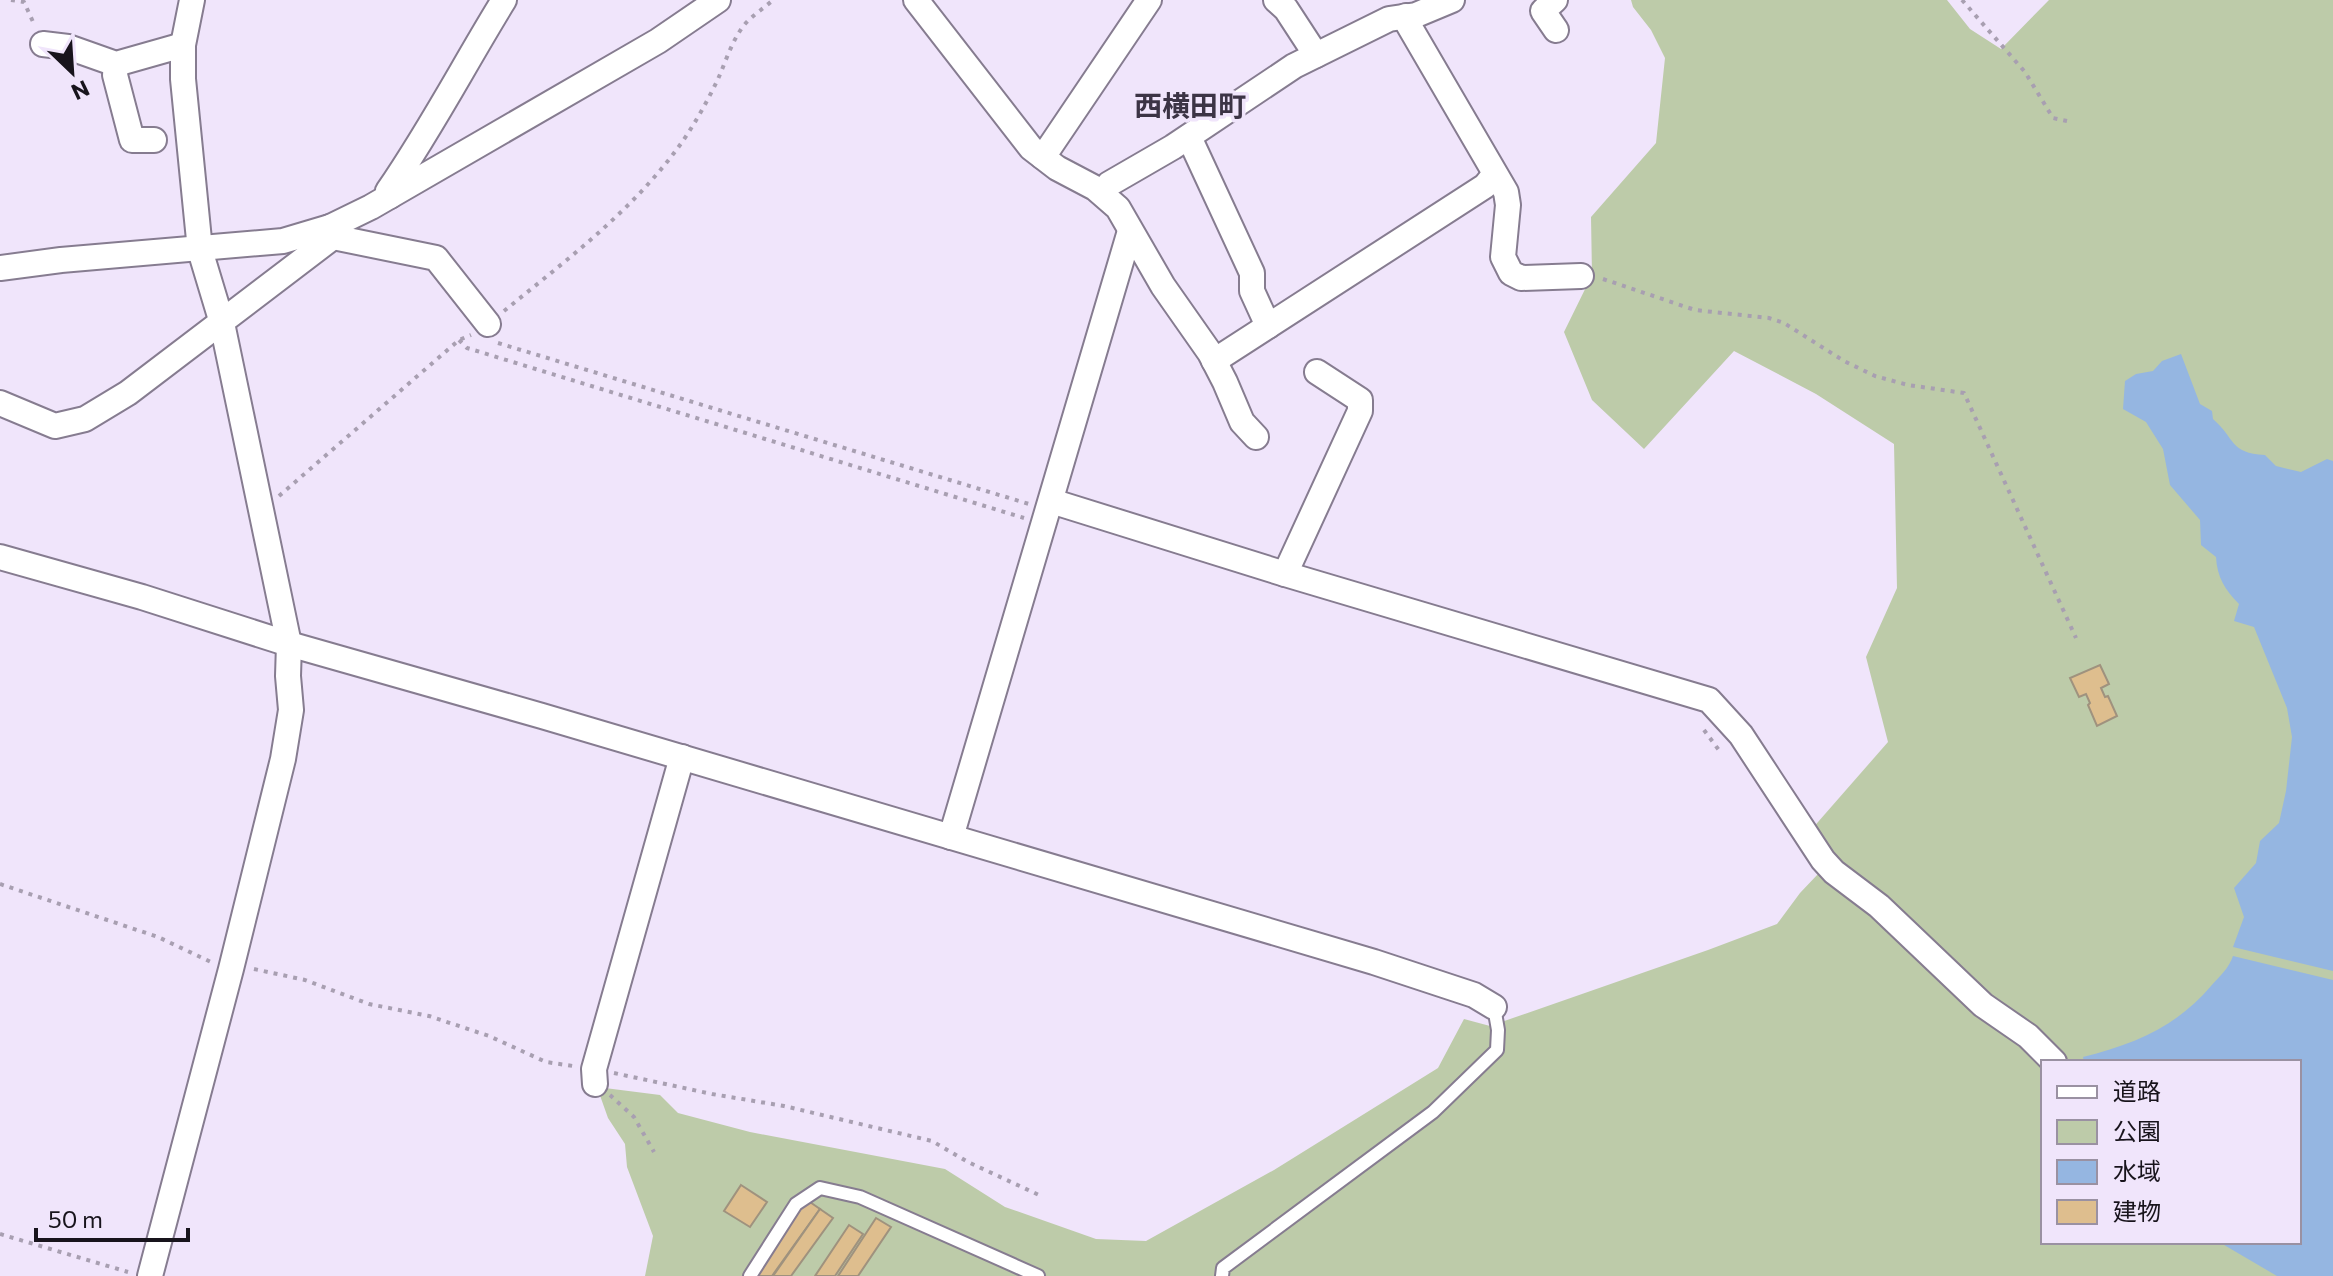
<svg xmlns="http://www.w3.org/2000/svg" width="2333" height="1276" font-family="Commissioner,'Noto Sans JP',sans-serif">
	<rect width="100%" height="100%" fill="#f0e5fb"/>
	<path fill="#bdcba9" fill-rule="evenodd" d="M1631 0H1947L1970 29 2001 49 2049 0H2333V1276H645L653 1236 627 1167 625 1144 608 1118 597 1087 660 1095 678 1113 750 1132 945 1169 1005 1207 1096 1239 1146 1241 1274 1170 1438 1068 1464 1019 1490 1026 1708 950 1777 924 1800 893 1836 855 1811 830 1888 742 1866 657 1897 588 1894 444 1816 394 1734 351 1644 449 1592 400 1564 332 1592 275 1591 217 1656 143 1665 58 1651 30 1633 7ZM2043 1062H2299V1242H2043Z"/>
	<g fill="#95b6e1">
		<path d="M2181 354 2200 404 2212 411 2213 419C2236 439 2229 453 2265 455L2276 466 2301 472 2327 459 2333 461V971L2233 947 2244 917 2234 888 2256 863 2260 841 2279 823 2286 791 2292 737 2287 708 2254 627 2234 621 2239 604C2225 590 2217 577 2216 557L2201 545 2200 520 2170 485 2163 449 2146 422 2123 409 2125 381 2136 374 2153 371 2162 361Z"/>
		<path d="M2233 956 2333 980V1276H2277L2219 1242H2299V1062H2084L2083 1057C2135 1044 2176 1027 2211 986 2220 976 2229 968 2233 956Z"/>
	</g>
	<g fill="#debe8e" stroke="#9f927e" stroke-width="2">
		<polygon points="2100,665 2109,684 2101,688 2105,697 2108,696 2117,716 2097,726 2088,705 2090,703 2086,694 2079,697 2070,678"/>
		<polygon points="741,1185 767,1202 750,1227 724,1211"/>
		<polygon points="807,1200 820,1209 772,1276 753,1276"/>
		<polygon points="820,1209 833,1218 791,1276 773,1276"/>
		<polygon points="876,1218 891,1227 858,1276 838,1276"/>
		<polygon points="849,1225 863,1234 835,1276 815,1276"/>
	</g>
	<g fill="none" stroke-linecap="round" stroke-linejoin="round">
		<defs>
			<g id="service">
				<polyline points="750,1276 796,1204 820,1188 860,1197 1038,1276"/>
				<polyline points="1222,1276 1223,1268 1433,1112 1497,1050 1498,1030 1494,1007"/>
			</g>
			<g id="minor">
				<polyline points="916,0 1031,148 1057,168 1095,188 1118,208 1163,286 1210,353 1225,382 1242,422 1256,437"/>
				<polyline points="1276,0 1286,9 1316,55"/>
				<polyline points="1555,0 1543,11 1556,30"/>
				<polyline points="1406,16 1408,24 1506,192 1508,205 1503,257 1511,273 1521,278 1581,276"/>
				<polyline points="43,44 68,47 116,64 183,45"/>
				<polyline points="116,64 115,75 132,140 154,140"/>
				<polyline points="1189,137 1252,273 1252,291 1268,326"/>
				<polyline points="1043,157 1149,0"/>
				<polyline points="1102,193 1109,184 1173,147 1294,66 1389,19 1416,15 1452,0"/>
				<path d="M390 196 388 191C431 129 465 63 504 0"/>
				<polyline points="330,227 333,237 436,258 488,324"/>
				<polyline points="0,268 61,260 283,241 330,227 371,207 658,41 718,0"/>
				<polyline points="1214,361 1485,186 1494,175"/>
				<polyline points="0,403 55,426 85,419 128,393 333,237"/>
				<polyline points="1051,501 1285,574 1709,700 1741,735 1823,860 1834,872 1879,906 1983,1005 2028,1036 2054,1062"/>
				<polyline points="0,557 142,597 289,644 542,716 1374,962 1474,995 1494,1007"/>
				<polyline points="1285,574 1360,411 1360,400 1317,372"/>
				<polyline points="951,837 1130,231"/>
				<polyline points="595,1084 594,1069 682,757"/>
				<polyline points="150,1276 231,969 283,759 291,710 288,676 289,644 222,323 200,250 183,79 183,45 192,0"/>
			</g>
		</defs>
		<use href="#service" stroke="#867c90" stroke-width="16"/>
		<use href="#minor" stroke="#867c90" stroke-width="28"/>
		<g stroke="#a89fb1" stroke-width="4" stroke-dasharray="4 6" stroke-linecap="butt">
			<polyline points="11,0 24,2 34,24"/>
			<polyline points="1962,0 2025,72 2053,118 2067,121"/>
			<polyline points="1603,279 1695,310 1769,318 1784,323 1844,361 1875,376 1908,385 1964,393 2076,638"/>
			<path d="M504 311C564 262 627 215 674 153 691 131 706 104 718 79 726 61 732 40 745 24 753 15 764 8 773 0"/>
			<polyline points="459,340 467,348 1024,518"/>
			<polyline points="498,343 1029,504"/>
			<polyline points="279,496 459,340 471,335"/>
			<polyline points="1704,730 1721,753"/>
			<polyline points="0,884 158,937 211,962"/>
			<polyline points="254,969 305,980 369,1004 429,1016 489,1036 546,1062 573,1066"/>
			<polyline points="614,1073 712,1094 784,1106 932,1141 968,1162 1039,1195"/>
			<polyline points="610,1095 634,1117 654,1152"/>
			<polyline points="0,1234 128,1272"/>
		</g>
		<use href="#service" stroke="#fff" stroke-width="12"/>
		<use href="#minor" stroke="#fff" stroke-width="24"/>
	</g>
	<g text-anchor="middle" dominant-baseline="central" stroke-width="7" stroke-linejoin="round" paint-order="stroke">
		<g font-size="28" font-weight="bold" fill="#3c3445" stroke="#f0e5fb">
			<text x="1190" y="105">西横田町</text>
		</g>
	</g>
	<rect x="2041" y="1060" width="260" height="184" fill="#f0e5fb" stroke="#9a91a2" stroke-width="2"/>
	<rect x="2057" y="1086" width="40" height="12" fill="#ffffff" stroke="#9a91a2" stroke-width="2"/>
	<text x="2113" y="1100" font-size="24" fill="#18141c">道路</text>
	<rect x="2057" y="1120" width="40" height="24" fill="#bdcba9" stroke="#9a91a2" stroke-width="2"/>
	<text x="2113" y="1140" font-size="24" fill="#18141c">公園</text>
	<rect x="2057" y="1160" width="40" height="24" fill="#95b6e1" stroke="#9a91a2" stroke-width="2"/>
	<text x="2113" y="1180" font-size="24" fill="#18141c">水域</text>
	<rect x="2057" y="1200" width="40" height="24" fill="#debe8e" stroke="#9a91a2" stroke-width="2"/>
	<text x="2113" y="1220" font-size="24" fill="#18141c">建物</text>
	<g transform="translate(72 72) rotate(155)" stroke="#f0e5fb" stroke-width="6" paint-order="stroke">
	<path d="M0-6L14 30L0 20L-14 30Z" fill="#18141c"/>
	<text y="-12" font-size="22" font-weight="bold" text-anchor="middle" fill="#18141c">N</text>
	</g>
	<path d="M36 1228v12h152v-12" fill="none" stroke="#18141c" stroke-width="4"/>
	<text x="48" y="1228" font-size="24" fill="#18141c" stroke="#f0e5fb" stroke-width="6" paint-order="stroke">50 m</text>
</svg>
